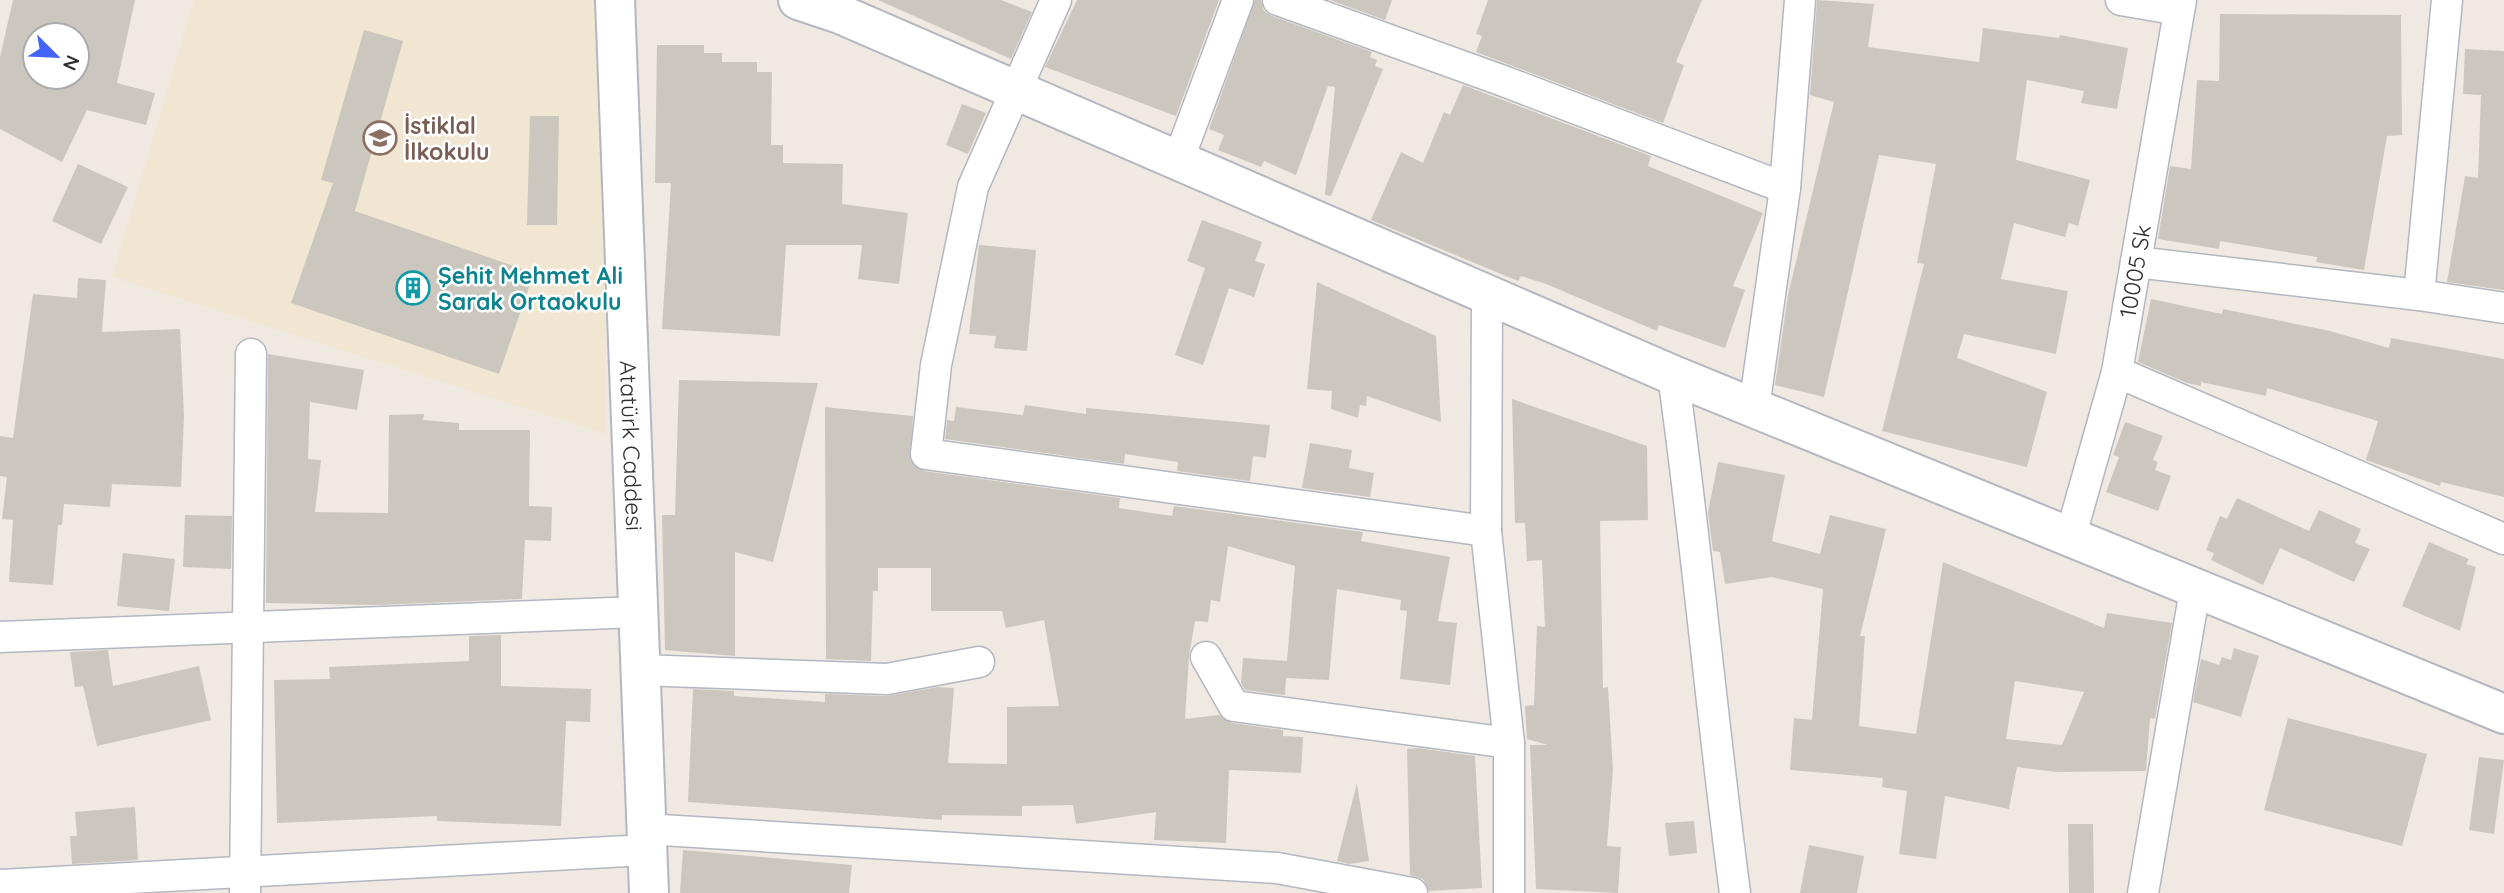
<svg xmlns="http://www.w3.org/2000/svg" width="2504" height="893" font-family="Quicksand,sans-serif">
	<rect width="100%" height="100%" fill="#efe9e1"/>
	<polygon fill="#f0e6d1" points="194,0 606,0 606,434 112,277"/>
	<g fill="#cbc7bf" fill-rule="evenodd">
		<path d="M13 0H135L117 83 155 93 146 125 87 110 62 162 0 129V57ZM35 35H77V77H35Z"/>
		<polygon points="878,0 1001,0 1032,12 1011,59"/>
		<polygon points="1077,0 1219,0 1176,116 1045,67"/>
		<polygon points="1255,0 1261,0 1264,11 1272,16 1372,52 1370,57 1377,60 1375,66 1383,69 1331,196 1325,195 1335,87 1328,86 1296,175 1264,161 1261,167 1218,150 1224,135 1209,129"/>
		<polygon points="1330,0 1392,0 1385,20"/>
		<polygon points="1488,0 1702,0 1676,62 1684,65 1663,123 1476,52 1482,36 1476,34"/>
		<polygon points="1817,0 1874,4 1868,47 1979,62 1983,28 2059,38 2060,35 2128,48 2117,109 2081,103 2084,91 2027,80 2016,160 2090,180 2078,226 2069,223 2065,237 2014,223 2001,279 2068,291 2056,354 1964,334 1957,358 2047,392 2027,467 1882,431 1924,264 1917,263 1936,164 1879,155 1824,397 1775,385 1788,295 1834,102 1810,95"/>
		<polygon points="2220,14 2401,15 2402,135 2387,136 2364,270 2316,262 2317,257 2220,241 2219,249 2158,239 2170,166 2191,169 2197,80 2219,81"/>
		<polygon points="364,30 403,41 355,211 534,273 499,374 291,303 333,183 321,180"/>
		<polygon points="657,45 704,45 704,53 722,53 722,62 757,62 757,72 772,72 771,145 783,145 783,163 843,164 842,204 908,213 899,284 858,279 862,245 786,245 780,336 662,329 671,183 655,183"/>
		<polygon points="2465,49 2504,51 2504,290 2447,282 2465,176 2478,178 2481,95 2463,94"/>
		<polygon points="1463,85 1651,156 1648,166 1763,213 1733,286 1745,290 1725,348 1659,325 1657,331 1546,284 1521,276 1518,281 1371,220 1401,152 1423,163 1444,112 1450,115"/>
		<polygon points="962,104 986,113 968,154 946,145"/>
		<polygon points="530,116 559,116 557,225 527,225"/>
		<polygon points="78,164 128,187 101,244 52,221"/>
		<polygon points="1202,220 1262,242 1255,261 1265,264 1254,297 1229,288 1203,365 1175,355 1205,268 1187,261"/>
		<polygon points="979,245 1036,250 1027,351 994,348 996,336 969,334"/>
		<polygon points="78,278 106,280 102,332 180,329 184,416 181,487 112,484 110,507 64,504 62,525 58,525 53,585 9,582 13,520 2,519 7,477 0,476 0,436 13,438 33,294 77,298"/>
		<polygon points="1317,282 1436,336 1441,422 1367,396 1366,406 1360,405 1358,418 1331,409 1332,391 1307,389"/>
		<polygon points="2151,299 2222,314 2223,309 2330,331 2389,348 2391,338 2504,359 2504,497 2441,482 2440,486 2366,460 2378,421 2267,388 2266,396 2201,382 2201,386 2187,383 2138,362"/>
		<polygon points="268,354 364,370 357,410 310,402 308,459 321,460 315,512 388,513 389,415 424,414 423,420 459,423 459,430 530,430 529,506 552,507 551,541 525,540 522,599 376,605 266,603"/>
		<polygon points="679,380 818,383 773,562 735,552 735,656 665,650 662,515 675,515"/>
		<polygon points="1512,399 1647,446 1648,520 1600,521 1603,688 1608,687 1613,770 1607,846 1621,847 1618,893 1536,889 1530,745 1548,745 1527,739 1525,706 1534,705 1537,626 1545,627 1542,560 1527,561 1525,523 1515,523"/>
		<polygon points="1025,405 1086,414 1086,408 1270,425 1266,458 1253,456 1250,481 1177,471 1178,462 1125,454 1124,464 945,439 947,420 954,421 956,407 1023,415"/>
		<polygon points="825,407 913,416 910,460 924,471 1120,498 1119,508 1172,516 1174,506 1363,532 1361,541 1450,557 1438,621 1457,623 1450,685 1400,679 1407,611 1400,610 1401,600 1337,589 1329,680 1286,678 1285,695 1245,690 1241,683 1243,658 1287,661 1295,566 1228,546 1220,602 1211,600 1208,622 1195,621 1189,656 1185,719 1219,715 1232,723 1283,730 1283,736 1303,737 1301,773 1229,770 1226,843 1154,840 1156,812 1076,824 1073,805 1022,806 1022,816 942,815 942,820 688,802 693,689 734,691 734,696 825,702 825,694 887,696 938,687 954,688 948,763 1007,764 1007,707 1059,706 1044,620 1006,628 1002,611 931,611 931,568 878,568 878,591 873,591 871,661 826,659"/>
		<polygon points="2125,422 2163,436 2153,460 2158,462 2155,470 2171,476 2158,511 2106,492 2119,457 2113,455"/>
		<polygon points="1310,443 1352,450 1349,468 1374,473 1370,497 1302,488"/>
		<path d="M1718 462 1785 475 1772 541 1820 554 1830 515 1886 529 1860 636H1865L1859 726 1916 734 1943 562 2104 628 2107 613 2172 623 2155 719 2150 718 2146 771 2057 772 2017 767 2009 809 1945 796 1936 859 1899 854 1907 791 1882 787 1883 778 1790 770 1794 718 1812 720 1823 589 1772 577 1725 584 1720 552 1713 551 1708 512ZM2015 681 2084 692 2062 745 2006 739Z"/>
		<polygon points="2237,498 2309,531 2319,510 2361,529 2355,543 2370,549 2354,582 2280,548 2263,585 2211,560 2214,553 2206,550 2220,516 2227,519"/>
		<polygon points="185,515 232,516 231,569 183,567"/>
		<polygon points="2429,542 2469,559 2466,564 2476,567 2460,631 2402,606"/>
		<polygon points="123,553 175,559 169,611 117,606"/>
		<polygon points="501,635 501,686 591,689 590,722 566,721 561,826 437,821 437,816 277,823 274,680 330,679 329,667 469,661 469,636"/>
		<polygon points="2234,648 2259,656 2241,717 2193,702 2201,659 2219,665 2222,657 2231,660"/>
		<polygon points="108,650 113,686 199,666 211,720 97,746 83,686 75,687 70,652"/>
		<polygon points="2288,718 2427,754 2402,846 2264,810"/>
		<polygon points="1418,748 1475,756 1482,888 1429,891 1423,879 1410,875 1407,749"/>
		<polygon points="2479,757 2504,760 2494,834 2469,830"/>
		<polygon points="1357,783 1369,861 1349,864 1337,861"/>
		<polygon points="135,807 138,860 72,864 70,836 77,836 75,812"/>
		<polygon points="1694,821 1697,853 1669,856 1665,823"/>
		<polygon points="2068,824 2093,824 2094,893 2069,893"/>
		<polygon points="1809,845 1864,856 1857,893 1800,893"/>
		<polygon points="683,850 852,865 849,893 680,893"/>
	</g>
	<g fill="none" stroke-linecap="round" stroke-linejoin="round">
		<defs>
			<g id="street">
				<polyline points="1056,0 973,187 936,365 926,454 1486,531"/>
				<polyline points="1278,0 1498,79 1785,188"/>
				<polyline points="2121,0 2179,10"/>
				<polyline points="1178,161 1238,0"/>
				<polyline points="2136,262 2419,295 2504,308"/>
				<polyline points="2419,295 2447,0"/>
				<polyline points="1487,297 1486,531 1509,743 1509,893"/>
				<polyline points="2117,372 2504,539"/>
				<path d="M1673 375C1697 547 1712 720 1735 893"/>
				<polyline points="1754,408 1785,188 1800,0"/>
				<path id="s1" d="M2070 538 2117 372 2181 0"/>
				<polyline points="0,637 638,612"/>
				<polyline points="1206,657 1234,706 1509,743"/>
				<polyline points="640,670 887,679 979,662"/>
				<polyline points="645,829 1277,868 1412,893"/>
				<polyline points="0,885 646,850"/>
				<polyline points="245,893 251,354"/>
				<polyline points="2143,893 2195,590"/>
			</g>
			<g id="secondary">
				<path id="s2" d="M615 0 649 893"/>
				<polyline points="798,0 840,14 1673,375 2504,714"/>
			</g>
		</defs>
		<use href="#street" stroke="#b4b7c1" stroke-width="33"/>
		<use href="#secondary" stroke="#b4b7c1" stroke-width="42"/>
		<use href="#street" stroke="#fff" stroke-width="30"/>
		<use href="#secondary" stroke="#fff" stroke-width="38"/>
	</g>
	<defs>
		<symbol id="school-ring" viewBox="-11 -11 22 22"><circle r="9.5" fill="#fff" stroke="#8d6e63" stroke-width="1.5"/><path d="M0-5L7-2L0 1L-7-2ZM-4 1L0 2.5L4 1V4Q0 6-4 4Z" fill="#8d6e63"/></symbol>
		<symbol id="building-ring" viewBox="-11 -11 22 22"><circle r="9.5" fill="#fff" stroke="#0f9aa8" stroke-width="1.5"/><path d="M-4-6H4V6H1V3H-1V6H-4ZM-2.5-4.3h1.7v1.8h-1.7ZM.8-4.3h1.7v1.8H.8ZM-2.5-1h1.7V.8h-1.7ZM.8-1h1.7V.8H.8Z" fill="#0f9aa8"/></symbol>
	</defs>
	<g fill-rule="evenodd">
		<use href="#school-ring" x="361" y="119" width="38" height="38"/>
		<use href="#building-ring" x="394" y="269" width="38" height="38"/>
	</g>
	<g text-anchor="middle" dominant-baseline="central" stroke-width="5" stroke-linejoin="round" paint-order="stroke">
		<g font-size="23" font-weight="bold" fill="#785e54" stroke="#fff" text-anchor="start">
			<text x="404" y="125">İstiklal<tspan x="404" dy="26">İlkokulu</tspan></text>
		</g>
		<g font-size="23" fill="#2e2e2e" stroke="#fff">
			<text stroke="none"><textPath href="#s1" startOffset="275">10005 Sk</textPath></text>
			<text stroke="none"><textPath href="#s2" startOffset="446">Atatürk Caddesi</textPath></text>
		</g>
		<g font-size="23" font-weight="bold" fill="#0d838f" stroke="#fff" text-anchor="start">
			<text x="438" y="275">Şehit Mehmet Ali<tspan x="438" dy="26">Sarak Ortaokulu</tspan></text>
		</g>
	</g>
	<g transform="translate(56 56) rotate(114)"><circle r="33" fill="#ffffff" stroke="#ababab" stroke-width="2"/>
	<path d="M0-5L12 26L0 18L-12 26Z" fill="#4264fb"/>
	<text y="-10" font-size="19" font-weight="bold" text-anchor="middle" fill="#2e2e2e">N</text>
	</g>
</svg>
